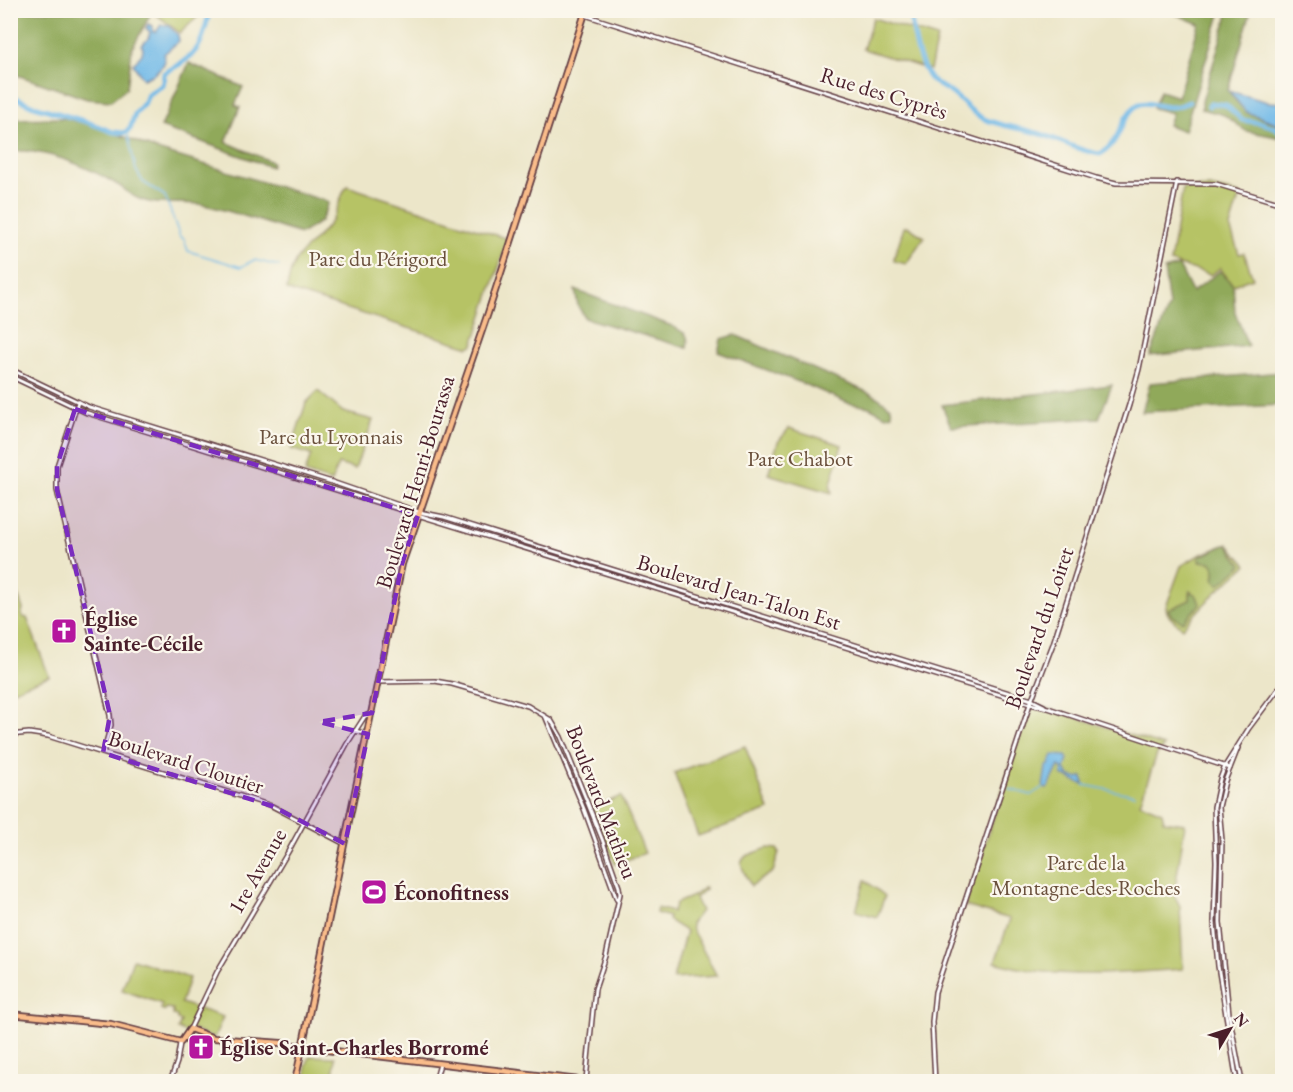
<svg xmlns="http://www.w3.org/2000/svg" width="1293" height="1092" font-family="'EB Garamond',serif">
	<rect width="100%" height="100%" fill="#fbf7ec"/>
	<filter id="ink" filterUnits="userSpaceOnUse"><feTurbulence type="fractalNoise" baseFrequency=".0167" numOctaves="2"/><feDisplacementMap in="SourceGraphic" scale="12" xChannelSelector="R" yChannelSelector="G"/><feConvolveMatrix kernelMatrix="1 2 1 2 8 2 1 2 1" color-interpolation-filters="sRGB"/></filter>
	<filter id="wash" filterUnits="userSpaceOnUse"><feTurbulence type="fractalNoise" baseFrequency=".008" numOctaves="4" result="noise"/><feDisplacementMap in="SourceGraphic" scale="24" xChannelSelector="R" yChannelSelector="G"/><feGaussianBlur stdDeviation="1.35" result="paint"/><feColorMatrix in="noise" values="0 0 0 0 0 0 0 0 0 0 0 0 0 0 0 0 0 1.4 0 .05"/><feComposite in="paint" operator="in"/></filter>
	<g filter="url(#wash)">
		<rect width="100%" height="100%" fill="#ece6c9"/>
		<g fill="#b6c365" stroke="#807148" stroke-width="1.5">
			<polygon points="152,11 204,11 180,33"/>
			<polygon points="873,18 937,38 930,70 863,49"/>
			<path d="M347 186 508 239 473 345 469 347 287 290C292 250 308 252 329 224 338 213 339 197 347 186Z"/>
			<polygon points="1210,187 1240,194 1230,227 1239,254 1244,253 1253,278 1233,285 1220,268 1211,275 1170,262 1183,188"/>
			<polygon points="907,226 924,237 906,264 894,261 894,258 904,227"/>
			<polygon points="318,391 343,412 373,420 355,469 338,464 332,482 305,473 311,455 291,449 306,403"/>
			<polygon points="789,428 842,445 830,487 832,490 832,493 768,474 778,442"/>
			<path d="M1228 544 1247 565 1216 592 1182 628C1175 621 1166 617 1166 607L1181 566 1199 555Z"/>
			<polygon points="10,574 23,609 21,615 23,617 27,618 49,676 11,691"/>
			<path d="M1030 704 1048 708 1164 746 1157 754 1140 803 1162 812 1164 821 1185 824 1174 895 1180 906 1183 969C1120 973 1057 981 995 962L1010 919 965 906Z"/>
			<polygon points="745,746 769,810 698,836 674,773"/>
			<polygon points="621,796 645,853 615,864 593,808"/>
			<path d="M768 848 777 849 779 852 773 872 751 886C735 855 738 859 768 848Z"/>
			<polygon points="865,880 885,896 877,917 856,911"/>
			<polygon points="705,887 706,889 695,898 701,911 691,924 691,928 717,976 673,979 686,931 668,920 669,917 656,913 657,908 672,912 676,903 693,896"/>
			<polygon points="133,959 189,978 181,1003 223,1017 214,1038 190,1029 186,1033 178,1029 181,1021 177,1020 177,1016 173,1015 173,1009 166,1008 165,1011 161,1009 162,1004 122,990"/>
			<polygon points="310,1056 335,1057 333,1081 319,1081 318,1079 307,1076 306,1066"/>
		</g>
		<g fill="#90a95a" stroke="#6d6442" stroke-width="1.5">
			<polygon points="10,11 146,11 150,15 132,49 127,88 111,101 87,99 11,73"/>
			<polygon points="1168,11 1221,11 1184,131 1168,125 1172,113 1153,108 1160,91 1178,97 1199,24"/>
			<path d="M1229 11H1251L1228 90C1244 115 1256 116 1282 125V138L1246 131 1224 115 1202 109V101Z"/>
			<polygon points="189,63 243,87 235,105 240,107 226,142 272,162 271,167 161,127"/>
			<path d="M64 118 97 126 157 150 329 202 321 221 301 234C269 225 237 212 204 205 182 200 158 208 137 198 130 195 125 189 118 185 86 166 48 149 11 151V119Z"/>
			<polygon points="1179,266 1192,292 1220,271 1233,285 1235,312 1248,346 1150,356 1169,306 1164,270"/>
			<path d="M575 290 672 326C684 333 690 333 687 348L585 318 578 306Z"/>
			<polygon points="735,335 874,395 891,407 892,414 886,416 869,407 848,403 807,385 718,352 721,339"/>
			<polygon points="1282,372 1282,405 1142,412 1150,383"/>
			<polygon points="1112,385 1099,418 951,427 942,405"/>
			<path d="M1225 545H1228L1242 565 1219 585 1214 579C1217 572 1215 567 1210 562L1199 561V557Z"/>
			<polygon points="1190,591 1197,596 1200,604 1183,622 1172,616 1168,610 1190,600"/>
		</g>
		<g fill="#6eb8e7" stroke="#5c6c89" stroke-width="1.5">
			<polygon points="148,24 153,26 153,32 156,32 161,25 168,25 178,35 179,41 164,54 164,64 154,74 143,79 133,64 142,54 143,48 141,45 148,39 150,32 146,28"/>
			<polygon points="1229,91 1268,102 1282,103 1282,125 1246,112"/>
			<polygon points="1053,755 1066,756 1068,759 1065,769 1069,776 1076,778 1083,777 1084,785 1062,775 1063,770 1059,766 1049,786 1047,788 1043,787 1046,767 1049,765"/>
		</g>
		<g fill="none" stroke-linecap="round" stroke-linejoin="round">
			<g stroke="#6eb8e7" stroke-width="1.5">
				<polyline points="127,131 136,170 143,182 165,196 180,237 184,239 188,251 241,267 254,260 279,266"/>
				<polyline points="1084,785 1135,795"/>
				<polyline points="1009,789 1031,795 1043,787"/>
			</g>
			<g stroke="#6eb8e7" stroke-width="5">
				<path d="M908 10C916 34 914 53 928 76 932 83 943 87 950 92 961 99 969 111 982 118 1001 127 1024 128 1044 135 1063 142 1080 151 1100 154 1122 142 1119 119 1136 106 1144 99 1161 108 1172 107 1178 107 1184 104 1189 102"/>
				<path d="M10 95 31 105 87 122 113 132 124 133 130 129 135 114 145 102 148 94 163 85 164 73C200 54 200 49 210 10"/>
				<polyline points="1209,106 1211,103 1226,105 1242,120 1262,123 1276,128 1282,134"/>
			</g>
		</g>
	</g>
	<g filter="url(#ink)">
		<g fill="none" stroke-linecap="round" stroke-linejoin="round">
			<defs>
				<g id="minor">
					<polyline points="585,15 1096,178 1116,183 1216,184 1282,204"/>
					<polyline points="10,369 89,407 332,482 419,512 444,517 1032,700 1044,706"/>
					<polyline points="10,376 87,413 1030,704 1048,708 1230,768"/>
					<polyline points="78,402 57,466 57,490 110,715 111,725 103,753"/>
					<polyline points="378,682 435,681 452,684 528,706 551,720 561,737 602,839 619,887 620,894 606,956 595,989 586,1080"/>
					<polyline points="546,718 584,809 617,900"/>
					<polyline points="355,731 368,734"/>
					<polyline points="10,735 29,733 48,736 272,806 343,843"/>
					<polyline points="1238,748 1225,781 1219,807 1222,841 1220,922 1229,1014 1242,1082"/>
					<polyline points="190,1029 217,972 288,852 347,744 365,716 372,713"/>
					<polyline points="170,1082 177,1062 180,1043"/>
					<polyline points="435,1082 440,1064"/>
					<polyline points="935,1082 932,1022 935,992 1030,704 1053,644 1129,405 1139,369 1177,182"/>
					<polyline points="1237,1082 1218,966 1214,922 1216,862 1214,807 1220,779 1225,766 1249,728 1282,684"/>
				</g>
				<g id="major">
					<polyline points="10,1014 111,1024 181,1042 190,1029 214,1038 281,1043 326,1050 596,1082"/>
					<polyline points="295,1082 402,564 488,313 586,10"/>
				</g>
			</defs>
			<use href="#minor" stroke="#623d43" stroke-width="6"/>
			<use href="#major" stroke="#623d43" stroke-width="8"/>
			<use href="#minor" stroke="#fff" stroke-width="3"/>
			<use href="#major" stroke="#f9bc8a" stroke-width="4.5"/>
		</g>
	</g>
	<path fill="#7b2cbf" fill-opacity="0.2" stroke="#7b2cbf" stroke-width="4.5" stroke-dasharray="12 8" stroke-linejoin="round" d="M75 409 418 515 402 564 372 713 319 722 368 734 345 844 272 806 103 753 110 715 57 490V466Z"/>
	<defs>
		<symbol id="church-square" viewBox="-11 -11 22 22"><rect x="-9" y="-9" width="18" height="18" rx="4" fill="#b5179e" stroke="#fbf7ec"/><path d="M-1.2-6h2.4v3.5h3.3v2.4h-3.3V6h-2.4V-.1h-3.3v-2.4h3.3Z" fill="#fff"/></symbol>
		<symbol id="stadium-square" viewBox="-11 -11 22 22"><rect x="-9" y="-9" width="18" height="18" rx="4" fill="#b5179e" stroke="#fbf7ec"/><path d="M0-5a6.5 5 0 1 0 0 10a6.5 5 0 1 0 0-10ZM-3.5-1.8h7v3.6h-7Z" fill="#fff"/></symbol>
	</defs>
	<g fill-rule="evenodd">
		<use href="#church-square" x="49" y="616" width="30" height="30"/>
		<use href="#stadium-square" x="359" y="877" width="30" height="30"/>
		<use href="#church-square" x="186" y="1032" width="30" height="30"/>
	</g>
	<g text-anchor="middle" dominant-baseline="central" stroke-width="4.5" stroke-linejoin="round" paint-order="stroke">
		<g font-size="22" fill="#4a1f2b" stroke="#fbf7ec">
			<text transform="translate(884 93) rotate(17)">Rue des Cyprès</text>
			<text transform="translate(415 482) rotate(-73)">Boulevard Henri-Bourassa</text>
			<text transform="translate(739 592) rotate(17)">Boulevard Jean-Talon Est</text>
			<text transform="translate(1039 628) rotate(-71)">Boulevard du Loiret</text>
			<text transform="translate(186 762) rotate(18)">Boulevard Cloutier</text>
			<text transform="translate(602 802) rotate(69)">Boulevard Mathieu</text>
			<text transform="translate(257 871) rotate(-60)">1re Avenue</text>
		</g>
		<g font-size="22" fill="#6a503c" stroke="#fbf7ec">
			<text x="378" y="258">Parc du Périgord</text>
			<text x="331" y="436">Parc du Lyonnais</text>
			<text x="800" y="458">Parc Chabot</text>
			<text x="1086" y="862">Parc de la<tspan x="1086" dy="25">Montagne-des-Roches</tspan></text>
		</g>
		<g font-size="22" font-weight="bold" fill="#4a1f2b" stroke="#fbf7ec" text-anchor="start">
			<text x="84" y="618">Église<tspan x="84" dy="25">Sainte-Cécile</tspan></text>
			<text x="394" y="892">Éconofitness</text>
			<text x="220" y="1047">Église Saint-Charles Borromé</text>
		</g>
	</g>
	<rect width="1293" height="1092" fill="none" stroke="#fbf7ec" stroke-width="36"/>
	<g transform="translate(1230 1029) rotate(51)" stroke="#fbf7ec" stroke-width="4.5" paint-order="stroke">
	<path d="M0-4.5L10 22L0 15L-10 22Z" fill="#4a1f2b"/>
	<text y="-9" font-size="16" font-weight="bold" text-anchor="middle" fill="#4a1f2b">N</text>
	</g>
</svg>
